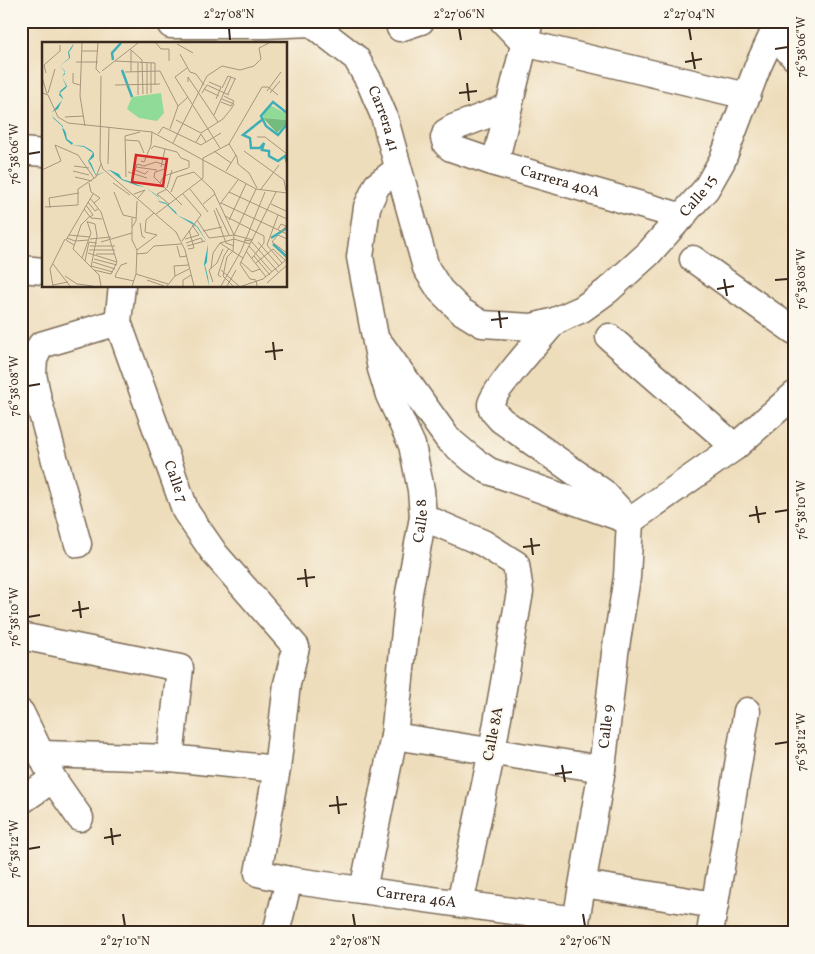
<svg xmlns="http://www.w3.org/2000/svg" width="815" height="954" font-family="Vollkorn,serif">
	<rect width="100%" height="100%" fill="#fbf7ec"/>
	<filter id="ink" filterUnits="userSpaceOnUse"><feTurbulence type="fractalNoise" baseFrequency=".02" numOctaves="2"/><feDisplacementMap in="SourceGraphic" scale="10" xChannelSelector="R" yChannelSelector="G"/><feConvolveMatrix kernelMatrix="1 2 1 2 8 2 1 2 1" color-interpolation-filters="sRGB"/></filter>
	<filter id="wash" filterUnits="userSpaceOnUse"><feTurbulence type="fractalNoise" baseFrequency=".0096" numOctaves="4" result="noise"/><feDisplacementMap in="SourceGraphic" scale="20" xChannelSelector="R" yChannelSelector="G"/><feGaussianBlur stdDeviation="1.12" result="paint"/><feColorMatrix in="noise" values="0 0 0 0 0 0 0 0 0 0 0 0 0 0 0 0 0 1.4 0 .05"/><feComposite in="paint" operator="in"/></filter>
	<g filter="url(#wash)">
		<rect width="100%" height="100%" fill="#edb"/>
	</g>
	<g filter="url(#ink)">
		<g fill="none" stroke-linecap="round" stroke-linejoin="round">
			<defs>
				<g id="street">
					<polyline points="503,21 524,43 747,96"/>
					<path id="s1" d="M171 25H265L311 23 356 58 370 83 384 116 426 268 440 290 461 311 482 324 532 327 555 321 582 309 607 291 648 254 706 189 722 161 758 66 779 21"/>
					<polyline points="400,28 421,21"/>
					<polyline points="773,33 794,57"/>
					<path id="s2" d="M508 107 453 128 446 132 444 138 446 144 451 148 495 163 683 217"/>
					<polyline points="21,151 44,153"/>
					<polyline points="495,163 530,21"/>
					<polyline points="693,259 794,331"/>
					<polyline points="21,269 44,271"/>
					<path id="s3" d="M122 286 118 322 186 512 215 554 296 647 287 684 277 769 258 873 289 880 576 920"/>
					<path d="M555 321C544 334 492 392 491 404 491 411 497 415 501 420L603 492 627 518"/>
					<polyline points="609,337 735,447"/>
					<polyline points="381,345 448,439 473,460 489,471 630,521"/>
					<polyline points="423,517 483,543 516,564 520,592 492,751 460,904"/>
					<polyline points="630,521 735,447 794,395"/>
					<polyline points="78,544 38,399 33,374 34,359 41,345 118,322"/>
					<polyline points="21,636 180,668 170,758"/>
					<polyline points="21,713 53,779 80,818"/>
					<polyline points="394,736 602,769"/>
					<polyline points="42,754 170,758 277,769"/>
					<polyline points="21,801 53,779"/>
					<polyline points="583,884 715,905"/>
					<path id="s4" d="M363 890 394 736 409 593 423 517 421 490 412 445 389 395 381 369 360 257 367 207 377 185 398 169"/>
					<polyline points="276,933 289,880"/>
					<path id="s5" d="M574 933 602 769 615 653 627 577 630 521"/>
					<polyline points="710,933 747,711"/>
				</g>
			</defs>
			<use href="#street" stroke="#7a6955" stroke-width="29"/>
			<use href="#street" stroke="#fff" stroke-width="26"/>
		</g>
	</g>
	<path fill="none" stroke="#3b2a1e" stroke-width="2" d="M229 28 230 40M459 28 461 40M689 28 691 40M775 49 788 47M692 52 695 69M685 62 702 59M467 83 469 101M459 93 477 91M28 154 40 152M724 279 727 296M775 280 788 279M717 289 734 286M499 311 501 328M491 320 508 318M273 342 275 360M265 352 283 350M28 386 40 384M756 506 759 523M775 512 788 510M749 516 766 513M531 538 533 555M523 547 540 545M305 569 307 587M297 579 315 577M79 601 81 618M72 611 89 608M28 617 40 615M775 744 788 742M562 765 565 782M555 774 572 772M337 796 339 814M329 806 347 804M111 828 113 845M104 838 121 835M28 849 40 847M123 914 125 926M353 914 355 926M583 914 585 926"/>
	<g text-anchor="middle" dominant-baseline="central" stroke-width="4" stroke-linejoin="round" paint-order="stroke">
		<g font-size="15" fill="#3b2a1e" stroke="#fbf7ec">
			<text stroke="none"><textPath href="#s1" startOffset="264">Carrera 41</textPath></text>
			<text stroke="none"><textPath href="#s2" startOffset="200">Carrera 40A</textPath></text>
			<text stroke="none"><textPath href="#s1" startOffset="766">Calle 15</textPath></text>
			<text stroke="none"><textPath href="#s3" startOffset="206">Calle 7</textPath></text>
			<text stroke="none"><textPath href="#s4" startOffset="374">Calle 8</textPath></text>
			<text stroke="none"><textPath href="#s5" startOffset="209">Calle 9</textPath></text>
			<text transform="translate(494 734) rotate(-79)">Calle 8A</text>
			<text stroke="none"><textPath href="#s3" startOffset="802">Carrera 46A</textPath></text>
		</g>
	</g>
	<g transform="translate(42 42)">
		<rect width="245" height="245" fill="#edb"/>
		<path d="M119 51 122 71 115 79 97 76 85 67 90 55ZM228 63 243 71 245 78 221 76 222 68Z" fill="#90db97"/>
		<path d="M221 76 245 78V81L235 91Z" fill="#74bb80"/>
		<path d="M32 1 30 6 27 10 28 14V16L18 24 23 29V32L20 35 25 44 24 46 18 51 21 56 16 67 10 70 11 75 21 84 20 86 22 87 24 91 25 97 31 101 30 103 42 104 49 108 52 111V115L47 119 49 121 54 133 68 128 77 132 80 137 93 141 96 143 103 145 116 154 117 159 124 161 134 170 135 173 150 180 156 185 166 202 165 220 163 223 166 235 167 244 162 222 166 202 155 185 135 173 124 162 117 160 116 155 103 145 96 144 80 138 67 128 54 134 46 119 51 111 42 105 30 103 24 98 20 86V84L11 76 10 70 21 57 17 53 18 49 24 44 20 35 23 30 18 24 27 16 26 10Z" fill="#3eafb6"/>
		<path fill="none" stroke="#3eafb6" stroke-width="2.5" d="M71 18 70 11 79 1M80 28 90 55M245 71 231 60 219 74 224 84 236 93 245 82M221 77 201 93 208 96 209 106H218L222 101 220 108 227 109V114L236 119 243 114 245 121M229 196 245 186M231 202 245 215"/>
		<path fill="none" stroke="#a6957c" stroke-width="1" d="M40 1 38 54 43 84M56 1 54 27 58 31M114 1 119 7H127V19M135 2 151 11M88 7 100 18 101 52M40 9H56M89 9V30M138 12 148 30 154 32 162 43M73 19 113 21V43M34 20H56M96 21V53M105 21V52M109 21V51M145 26 133 35 178 106M60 29 96 1M83 30 118 29 136 64M4 31 2 23 18 9V3M31 31V41L38 43M59 34 58 118 61 127 134 190 143 208 152 244M0 35 5 52M146 40V35L176 80M167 40 179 45 174 57M73 43 118 42M180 46 186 34 194 37M162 47 177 54M225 49 239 30M0 51 6 53 16 75 26 81 110 90 214 147 245 151M6 51 13 27M160 51 165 43 187 53M228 51 238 39M186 52 193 37M179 60 189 64 192 59 182 54M172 73 189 35M23 75 42 74M134 78 159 91 181 77 189 67 192 62 180 57M128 87 136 64 146 55M116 92 121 85 159 103 179 91M215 95H223L245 112M83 98 97 99 102 111M154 100 159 92 164 100M131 101 165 34 180 24 198 28 212 24 219 17 217 6 227 1M187 102 220 45H226L236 53M187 102 195 115 196 122M13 103 36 113 52 136M109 107 112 104 135 110M172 109 189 121M202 109 242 138 244 149M135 110 139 116 147 119V126M99 119 102 120 109 103 110 90M66 122 67 85M196 122 207 131 215 146M123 123V127L113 130 112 135 140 163M32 124 47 126M94 125 115 128M119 125 123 107M0 128 19 119 13 103M93 128 103 132 106 129M31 129 47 133M184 129 194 113M86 130 105 136M92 132 95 122 102 124 114 120 123 123M33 135 50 139M84 135 83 94 98 90M161 136V116L187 102M47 141 49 150 58 156 52 161M71 141 88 153M118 141 122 134 146 126M125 146 130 128M125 147 115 152 127 162M148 147 166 170M219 147 237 123M72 150 81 173 94 176M129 150 135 135 152 130 171 148 192 193 211 198M187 150 245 177M92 152 103 148 96 156M141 152 159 173M48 156 59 170 75 220 69 232 52 228M46 160 53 169 56 167M179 161 245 192M161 162 173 152M178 162 196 138M229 162 244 169M44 163 51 173 48 175M3 165 36 163V147L54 135 59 122M8 166 7 156 37 151M174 166 187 193M42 167 49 176 60 177M172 168 184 201 192 204M114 172 161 136M236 173 225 203 240 221M48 174 39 183 31 207 57 233 59 244M183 174 222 194V201L210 216M90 176V198L95 208M155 178 167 196 192 193M187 178 204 142M46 180 53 182 55 194 49 225M98 181 100 194 103 196M90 185 94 179 95 159M236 187 239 182 244 184 240 189M161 189 180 185M27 193 48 195M25 196 33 199 47 198M48 197 69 195M143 197 157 193 150 183M202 198 209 199 237 231M140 199 159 173M59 200 90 191M216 200 237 224M230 200 236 193 245 197M230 200 245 211M144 201 159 196 161 200M178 201 201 216M32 203 24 198 51 152M48 204H73M135 204 138 215 145 214M145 204 163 199M207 204 230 230M146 207 152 206 147 188M47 208H73M204 209 224 235M46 211 75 220M54 212H73M94 212 105 211 112 204 139 202M212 214 228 233M40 216 49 191 45 179M52 217 75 223M43 219 47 200 55 201M51 220 73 227M199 220 210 230 218 227M214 221 231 207 244 219M11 222 28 244M49 224 71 230M169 227 171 211 178 201 192 197 208 202M179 228 197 244M74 232 73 235 92 239M74 232 79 223 85 221M94 232 126 242M23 234 35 242 51 244M133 234 132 224 147 223M179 235 176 233 182 214 187 206M105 238 122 244M171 240 167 228 175 221 181 207M225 241 245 223M11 243 26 240M11 244 8 227 23 197M90 244 94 232 95 208 115 193 103 190 104 178 112 171M125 244 133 234 147 227M141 244V238L149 233M179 244 199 209 223 150M185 244 194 228M191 244 181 234 185 215 191 209 192 193 214 147M200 244 221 237 244 218M215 244 214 238 208 237 198 222 234 150"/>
		<path fill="#d62828" fill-opacity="0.15" stroke="#d62828" stroke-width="2.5" d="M94 113 125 117 121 144 90 140Z"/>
		<rect width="245" height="245" fill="none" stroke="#3b2a1e" stroke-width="2.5"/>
	</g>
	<rect width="815" height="954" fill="none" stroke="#fbf7ec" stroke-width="55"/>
	<rect x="28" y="28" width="760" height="898" fill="none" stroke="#3b2a1e" stroke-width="2"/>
	<g font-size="12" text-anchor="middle" fill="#3b2a1e">
		<text x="229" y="18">2°27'08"N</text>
		<text x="459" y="18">2°27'06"N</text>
		<text x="689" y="18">2°27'04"N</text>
		<text transform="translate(801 47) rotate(-90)" y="4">76°38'06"W</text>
		<text transform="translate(14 154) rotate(-90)" y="4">76°38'06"W</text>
		<text transform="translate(801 279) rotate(-90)" y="4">76°38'08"W</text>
		<text transform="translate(14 386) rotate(-90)" y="4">76°38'08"W</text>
		<text transform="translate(801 510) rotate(-90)" y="4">76°38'10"W</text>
		<text transform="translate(14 617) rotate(-90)" y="4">76°38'10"W</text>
		<text transform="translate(801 742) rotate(-90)" y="4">76°38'12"W</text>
		<text transform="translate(14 849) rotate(-90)" y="4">76°38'12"W</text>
		<text x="125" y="945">2°27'10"N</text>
		<text x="355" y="945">2°27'08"N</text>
		<text x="585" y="945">2°27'06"N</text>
	</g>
</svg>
